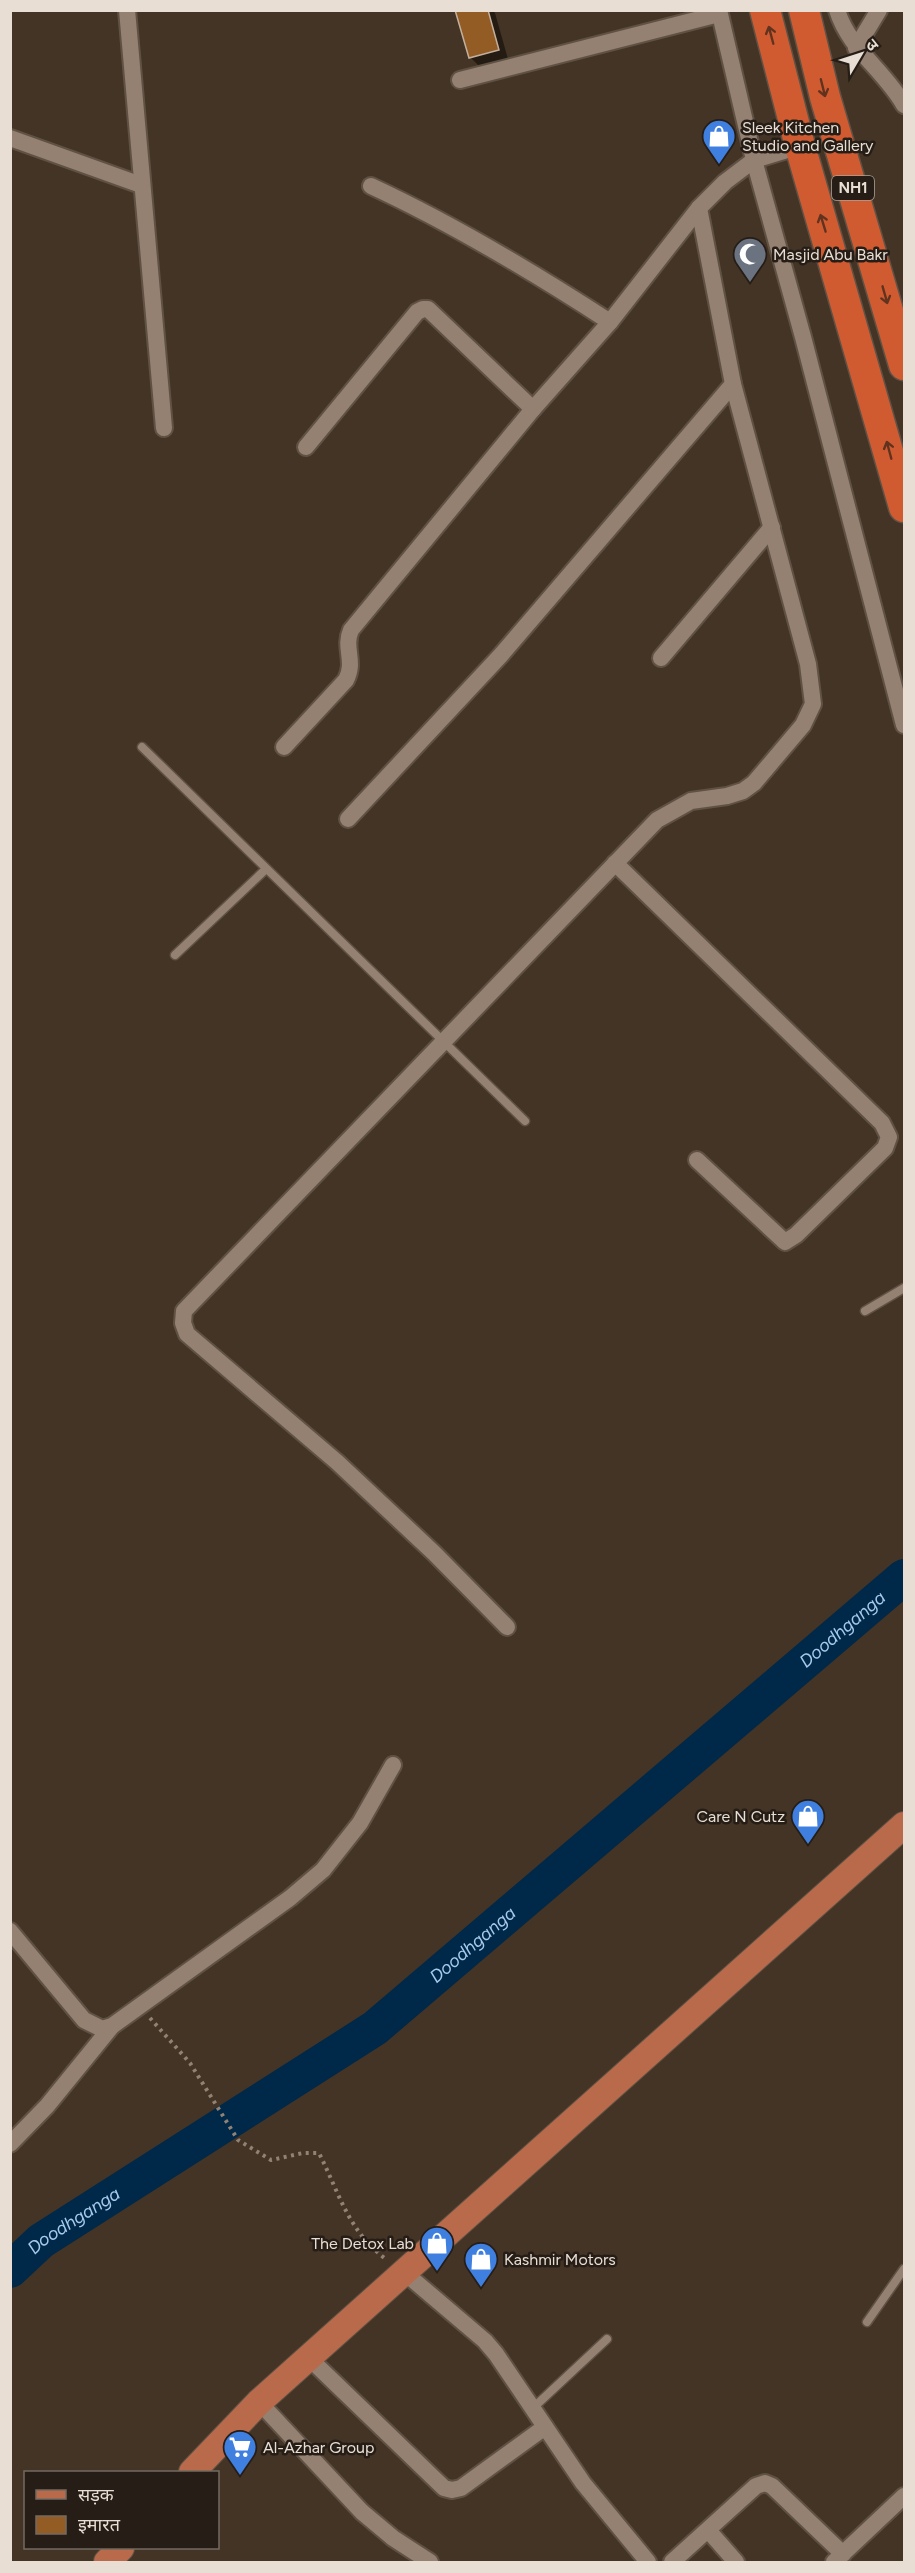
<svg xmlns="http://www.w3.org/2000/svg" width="915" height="2573" font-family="Figtree,'Noto Sans Devanagari',sans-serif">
	<rect width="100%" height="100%" fill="#443425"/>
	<polygon fill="#0007" points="459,10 492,10 495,13 508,59 480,67 470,57"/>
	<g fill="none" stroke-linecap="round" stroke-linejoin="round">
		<path stroke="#002849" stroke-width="36" id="s1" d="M10 2270 41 2241 375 2028 904 1577"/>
	</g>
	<polygon fill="#925c24" stroke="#c3af9d" stroke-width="1.5" points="455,10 488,10 499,50 469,58"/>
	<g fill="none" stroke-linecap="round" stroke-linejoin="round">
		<defs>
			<g id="lane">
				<polyline points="142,747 525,1121"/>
				<polyline points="175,955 266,869"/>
				<polyline points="865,1311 904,1288"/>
				<polyline points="867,2322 904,2269"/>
				<polyline points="533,2408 607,2339"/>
			</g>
			<g id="street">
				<polyline points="127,10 164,428"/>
				<polyline points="719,10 754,160 803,337 904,725"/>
				<path d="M837 10C849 49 884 70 904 105"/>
				<polyline points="856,48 879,10"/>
				<polyline points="460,80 719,14"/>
				<polyline points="10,138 141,185"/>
				<path d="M371 186C455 225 533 272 610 322"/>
				<polyline points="306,447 417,312 423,309 428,309 533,409"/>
				<polyline points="661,658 772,527"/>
				<path d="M284 747 346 680C356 661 343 648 351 630L533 409 610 322 699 208 725 182 754 160 800 146"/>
				<polyline points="348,819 501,655 733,384"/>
				<polyline points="615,863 882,1123 889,1137 885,1148 796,1235 785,1242 697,1160"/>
				<polyline points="507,1627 434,1553 337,1462 187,1334 183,1323 184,1311 657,820 691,801 727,796 743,791 754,783 803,725 813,704 808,664 733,384 699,208"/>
				<polyline points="10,1931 84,2020 102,2029 112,2026 290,1898 323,1870 360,1823 393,1765"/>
				<polyline points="10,2144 47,2106 112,2026"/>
				<polyline points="405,2273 485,2341 496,2354 583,2483 648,2562"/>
				<polyline points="309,2358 444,2488 452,2490 461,2488 545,2427"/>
				<polyline points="259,2402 362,2512 393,2538 430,2562"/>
				<polyline points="708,2530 736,2562"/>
				<polyline points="672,2562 756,2486 765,2483 772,2486 843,2554"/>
				<polyline points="834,2562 904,2496"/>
			</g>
			<g id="primary">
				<polyline points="192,2472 259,2402 904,1825"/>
				<polyline points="107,2562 121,2548"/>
			</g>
			<g id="highway">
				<polyline points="765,10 800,146 904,507"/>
				<polyline points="804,10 825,97 904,365"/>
			</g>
		</defs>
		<use href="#lane" stroke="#5f5245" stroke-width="11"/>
		<use href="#street" stroke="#5f5245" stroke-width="20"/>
		<use href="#primary" stroke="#5f5245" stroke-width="28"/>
		<use href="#highway" stroke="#5f5245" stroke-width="33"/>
		<path stroke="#908376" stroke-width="4" stroke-dasharray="3 4.5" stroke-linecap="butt" d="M150 2018 190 2063 238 2140 271 2160 303 2153H319C340 2195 348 2231 387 2260"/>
		<use href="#lane" stroke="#958171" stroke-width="8"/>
		<use href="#street" stroke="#958171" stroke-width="16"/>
		<use href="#primary" stroke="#b96a4b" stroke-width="26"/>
		<use href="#highway" stroke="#d15b31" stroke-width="30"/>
	</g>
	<defs><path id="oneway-shaft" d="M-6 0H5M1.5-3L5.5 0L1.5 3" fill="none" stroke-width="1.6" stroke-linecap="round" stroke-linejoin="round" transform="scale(1.5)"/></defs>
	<g stroke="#61331f">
		<use href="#oneway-shaft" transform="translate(771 35) rotate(-105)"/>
		<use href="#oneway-shaft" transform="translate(823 88) rotate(76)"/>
		<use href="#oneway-shaft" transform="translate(823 223) rotate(-107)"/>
		<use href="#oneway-shaft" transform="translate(885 295) rotate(74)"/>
		<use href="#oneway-shaft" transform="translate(889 450) rotate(-105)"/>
	</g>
	<defs>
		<symbol id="shop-pin" viewBox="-11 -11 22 30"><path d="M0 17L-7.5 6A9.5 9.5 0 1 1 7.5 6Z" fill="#3f7fe0" stroke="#251d16"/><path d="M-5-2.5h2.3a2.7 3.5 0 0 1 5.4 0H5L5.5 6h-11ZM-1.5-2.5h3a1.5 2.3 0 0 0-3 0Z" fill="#fff"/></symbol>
		<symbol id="mosque-pin" viewBox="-11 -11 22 30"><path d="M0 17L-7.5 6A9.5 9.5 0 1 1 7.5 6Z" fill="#6b7280" stroke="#251d16"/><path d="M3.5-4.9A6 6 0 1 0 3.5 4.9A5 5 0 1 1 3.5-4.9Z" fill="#fff"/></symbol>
		<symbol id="supermarket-pin" viewBox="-11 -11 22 30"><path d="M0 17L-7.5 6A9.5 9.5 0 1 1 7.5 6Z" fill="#3f7fe0" stroke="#251d16"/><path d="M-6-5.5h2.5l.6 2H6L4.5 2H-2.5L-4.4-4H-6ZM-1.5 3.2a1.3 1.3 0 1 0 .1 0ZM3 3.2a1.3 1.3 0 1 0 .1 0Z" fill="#fff"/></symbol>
	</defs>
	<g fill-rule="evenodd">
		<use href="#shop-pin" x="700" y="117" width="38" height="52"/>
		<use href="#mosque-pin" x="731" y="235" width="38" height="52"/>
		<use href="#shop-pin" x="789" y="1797" width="38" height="52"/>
		<use href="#shop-pin" x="418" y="2224" width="38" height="52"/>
		<use href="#shop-pin" x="462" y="2240" width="38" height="52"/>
		<use href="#supermarket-pin" x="221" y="2428" width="38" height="52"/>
	</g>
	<g text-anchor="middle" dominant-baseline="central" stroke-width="5" stroke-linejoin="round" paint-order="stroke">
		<rect fill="#251d16" stroke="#aea49b" stroke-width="1.5" x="832" y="176" width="42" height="24" rx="4.5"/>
		<g font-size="15" font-weight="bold" fill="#e8ded4">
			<text x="853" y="188">NH1</text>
		</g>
		<g font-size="16" fill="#e8ded4" stroke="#251d16" text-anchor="start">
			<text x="742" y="127">Sleek Kitchen<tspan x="742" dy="18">Studio and Gallery</tspan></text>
			<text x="773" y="254">Masjid Abu Bakr</text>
			<text x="785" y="1816" text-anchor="end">Care N Cutz</text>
			<text x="414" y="2243" text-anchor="end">The Detox Lab</text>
			<text x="504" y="2259">Kashmir Motors</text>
			<text x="263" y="2447">Al-Azhar Group</text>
		</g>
		<g font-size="18" font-style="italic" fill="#a7c9ec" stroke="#251d16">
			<text stroke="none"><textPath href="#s1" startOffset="1053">Doodhganga</textPath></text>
			<text stroke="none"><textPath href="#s1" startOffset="567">Doodhganga</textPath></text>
			<text stroke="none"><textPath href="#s1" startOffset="81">Doodhganga</textPath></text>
		</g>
	</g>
	<rect width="915" height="2573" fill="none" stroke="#e8ded4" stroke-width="24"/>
	<rect x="24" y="2471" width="195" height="78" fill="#251d16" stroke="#736a62" stroke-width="1.5"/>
	<rect x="36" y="2490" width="30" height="9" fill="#b96a4b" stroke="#736a62" stroke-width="1.5"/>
	<text x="78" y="2501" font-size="18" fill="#e8ded4">सड़क</text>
	<rect x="36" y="2516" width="30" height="18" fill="#925c24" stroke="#736a62" stroke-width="1.5"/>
	<text x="78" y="2531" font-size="18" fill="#e8ded4">इमारत</text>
	<g transform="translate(861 54) rotate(51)" stroke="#251d16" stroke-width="4.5" paint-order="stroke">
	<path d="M0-4.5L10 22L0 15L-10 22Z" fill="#e8ded4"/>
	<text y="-9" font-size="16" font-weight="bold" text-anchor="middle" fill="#e8ded4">उ</text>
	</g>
</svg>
